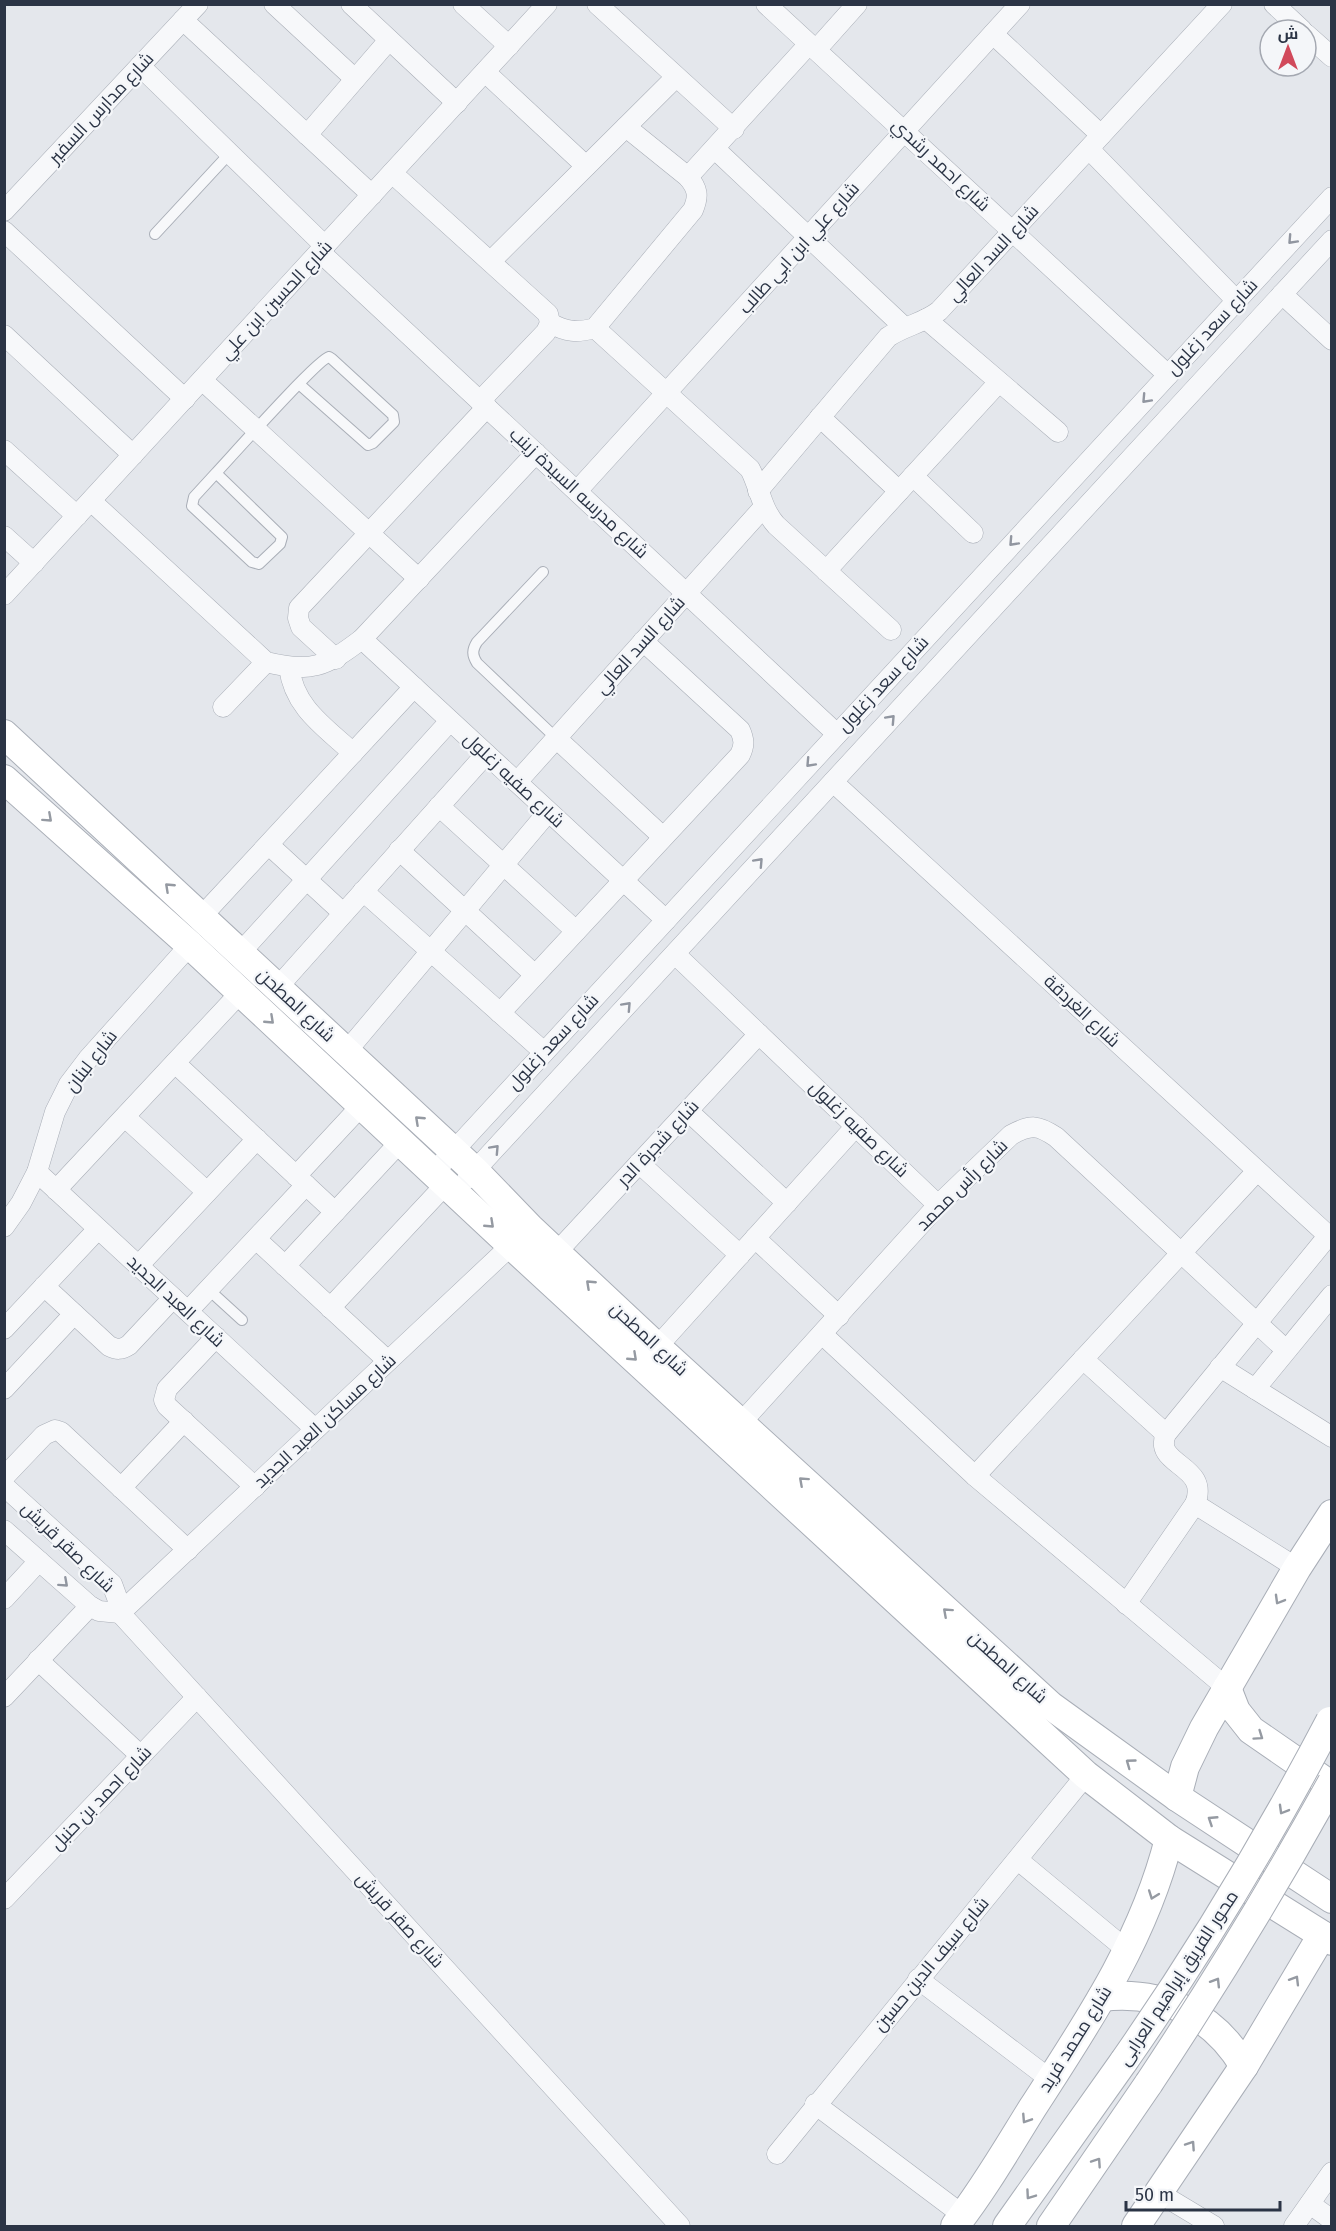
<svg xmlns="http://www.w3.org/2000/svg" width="1336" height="2231" font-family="'Fira Sans',Cairo,sans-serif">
	<rect width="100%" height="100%" fill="#e4e7ec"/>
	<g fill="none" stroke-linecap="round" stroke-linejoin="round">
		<defs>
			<g id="lane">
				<polyline points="155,234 230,153"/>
				<path d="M216 473 194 497 192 506 252 562 259 564 280 544 282 537 216 473C231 457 318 359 329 357L332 359 393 415 394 422 373 443 368 445 299 384"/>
				<path d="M543 572 477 642C472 650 472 655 477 663L556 738"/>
				<polyline points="208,1289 242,1320"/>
			</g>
			<g id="street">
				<polyline points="274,4 355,79"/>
				<polyline points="351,4 457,103"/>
				<polyline points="463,4 509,46"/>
				<polyline points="597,4 734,129"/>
				<polyline points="766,4 1168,375"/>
				<polyline points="1274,4 1302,30"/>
				<polyline points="183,20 372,195"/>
				<polyline points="993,34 1101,135"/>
				<polyline points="1306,34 1332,57"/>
				<polyline points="816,50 857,4"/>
				<polyline points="140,66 325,246"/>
				<polyline points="485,72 586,166"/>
				<polyline points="307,135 389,40"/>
				<polyline points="715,149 904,327"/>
				<polyline points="1089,149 1236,300"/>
				<polyline points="392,173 548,314 550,323 546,332 480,401"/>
				<polyline points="688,177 809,44"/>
				<polyline points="4,211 198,4"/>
				<polyline points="4,231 185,399"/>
				<polyline points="320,252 837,734"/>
				<polyline points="491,261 676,77"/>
				<polyline points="1282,294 1332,340"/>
				<polyline points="926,319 1058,432"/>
				<path d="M550 323C566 332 577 333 595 328L693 210C699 196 698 189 688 177L626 127"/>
				<path d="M595 328 750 469C760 488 761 508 776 525L891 630"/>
				<polyline points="4,335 133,455"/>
				<polyline points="202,380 419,579"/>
				<polyline points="820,417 899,491"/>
				<polyline points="4,450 77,516"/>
				<polyline points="913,476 973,533"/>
				<polyline points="577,491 1020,4"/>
				<path d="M758 491 888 337C904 326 924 323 939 311L1222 4"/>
				<path d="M91 501 266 662C311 673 325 667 362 639L536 453"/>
				<polyline points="4,536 34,563"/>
				<polyline points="826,571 999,382"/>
				<polyline points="4,595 547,4"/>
				<polyline points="362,639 666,920"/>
				<polyline points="336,659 301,627 298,618 299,608 487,407"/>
				<path d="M289 667C294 708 325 727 353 753"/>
				<polyline points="223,707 266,662"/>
				<polyline points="556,738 663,837"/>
				<polyline points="517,782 763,508"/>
				<polyline points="833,782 1332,1239"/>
				<polyline points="439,806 576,931"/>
				<polyline points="269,845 343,913"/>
				<polyline points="399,850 535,975"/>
				<polyline points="363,891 544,1052"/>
				<polyline points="201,917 414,687"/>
				<polyline points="240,953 450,721"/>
				<polyline points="675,954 938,1205"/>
				<polyline points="277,988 486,754"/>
				<path d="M500 1013 740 755C745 745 744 739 740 730L643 641"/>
				<polyline points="346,1052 548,812"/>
				<polyline points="175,1063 335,1212"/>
				<polyline points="688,1111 787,1203"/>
				<polyline points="125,1117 207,1192"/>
				<polyline points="639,1163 740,1255"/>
				<polyline points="37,1172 315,1429"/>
				<polyline points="434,1172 1332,197"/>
				<polyline points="296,1176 362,1105"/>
				<polyline points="467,1179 1332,240"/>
				<polyline points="56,1190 241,992"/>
				<polyline points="4,1227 21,1203 37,1172 55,1112 69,1084 88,1059 190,945"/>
				<polyline points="755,1238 839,1316"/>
				<polyline points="256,1239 388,1361"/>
				<polyline points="556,1253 759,1034"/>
				<polyline points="138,1266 257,1139"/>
				<polyline points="285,1266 401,1141"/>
				<path d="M44 1286 109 1346C117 1350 121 1350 129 1345L173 1298"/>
				<polyline points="330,1308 446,1184"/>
				<polyline points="188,1311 306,1185"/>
				<polyline points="4,1329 98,1229"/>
				<polyline points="822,1334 975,1476 1227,1688"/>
				<polyline points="216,1337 167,1389 164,1400 167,1406 255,1487"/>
				<polyline points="657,1347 856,1126"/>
				<polyline points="1083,1359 1166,1434"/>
				<polyline points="1220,1367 1332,1437"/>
				<polyline points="4,1389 74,1314"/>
				<polyline points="1255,1389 1332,1295"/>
				<path d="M740 1424 938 1205 1011 1135C1031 1124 1038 1125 1056 1137L1286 1350"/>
				<polyline points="975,1476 1257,1171"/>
				<polyline points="4,1477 44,1435 55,1430 61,1432 188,1550"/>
				<polyline points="4,1486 112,1584 119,1603 120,1613 680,2226"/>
				<polyline points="121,1488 184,1421"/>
				<polyline points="1195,1504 1297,1568"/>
				<polyline points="4,1530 90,1606 99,1611 120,1613"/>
				<polyline points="4,1599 39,1561"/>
				<path d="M1126 1604 1195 1504C1211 1464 1152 1466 1166 1434L1328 1236"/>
				<polyline points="120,1613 519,1238"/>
				<polyline points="38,1660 141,1756"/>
				<polyline points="4,1697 90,1606"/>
				<polyline points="1018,1860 1128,1951"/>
				<polyline points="4,1899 197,1697"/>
				<polyline points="918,1979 1051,2080"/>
				<polyline points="815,2104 964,2216"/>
				<polyline points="777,2154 1086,1775"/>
				<polyline points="1159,2193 1214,2226"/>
				<polyline points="1310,2204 1332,2220"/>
				<polyline points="1294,2226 1332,2172"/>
			</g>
			<g id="secondary">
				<polyline points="4,734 475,1171 530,1228 657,1347 1051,1706 1177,1797 1332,1899"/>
				<polyline points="4,779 190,945 511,1245 1086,1775 1169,1839 1332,1941"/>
				<polyline points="1227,1688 1236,1711 1251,1730 1332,1786"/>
				<polyline points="1177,1797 1185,1767 1204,1728 1297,1568 1332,1514"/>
				<path d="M1102 1997C1162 1990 1213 2014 1244 2066"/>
				<path d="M955 2226C984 2189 1008 2147 1033 2107 1088 2022 1144 1939 1169 1839"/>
				<polyline points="1007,2226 1124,2061"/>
				<polyline points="1051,2226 1149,2083"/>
				<polyline points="1136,2226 1244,2066 1322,1935"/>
			</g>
		</defs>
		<use href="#lane" stroke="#a9aeb7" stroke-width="12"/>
		<use href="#street" stroke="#a9aeb7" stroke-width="21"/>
		<use href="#secondary" stroke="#a9aeb7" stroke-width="30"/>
		<use href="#lane" stroke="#f7f8fa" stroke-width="10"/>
		<use href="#street" stroke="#f7f8fa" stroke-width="20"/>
		<use href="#secondary" stroke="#fff" stroke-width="28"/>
		<defs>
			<g id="secondary-bridge">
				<path d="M1124 2061C1200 1952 1268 1839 1330 1721"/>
				<path d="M1149 2083C1214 1985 1275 1885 1332 1782"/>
			</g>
		</defs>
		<use href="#secondary-bridge" stroke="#a9aeb7" stroke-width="30" stroke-linecap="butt"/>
		<use href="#secondary-bridge" stroke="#fff" stroke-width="28"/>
	</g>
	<defs><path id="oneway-chevron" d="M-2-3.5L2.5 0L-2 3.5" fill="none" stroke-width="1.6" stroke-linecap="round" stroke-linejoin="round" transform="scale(1.5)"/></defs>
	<g stroke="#9196a0">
		<use href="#oneway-chevron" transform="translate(1292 240) rotate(133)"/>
		<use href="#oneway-chevron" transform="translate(1146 399) rotate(133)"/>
		<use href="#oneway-chevron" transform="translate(1013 542) rotate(133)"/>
		<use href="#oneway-chevron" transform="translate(891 719) rotate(-47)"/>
		<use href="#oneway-chevron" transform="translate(810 763) rotate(133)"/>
		<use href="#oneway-chevron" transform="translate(759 862) rotate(-47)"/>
		<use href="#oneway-chevron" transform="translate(627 1006) rotate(-47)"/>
		<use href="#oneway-chevron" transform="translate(495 1149) rotate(-47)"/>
		<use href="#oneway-chevron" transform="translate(64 1583) rotate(42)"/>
	</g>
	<g stroke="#959aa2">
		<use href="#oneway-chevron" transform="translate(48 818) rotate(42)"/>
		<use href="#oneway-chevron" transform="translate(169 887) rotate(-137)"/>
		<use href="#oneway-chevron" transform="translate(270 1020) rotate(43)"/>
		<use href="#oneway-chevron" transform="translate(419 1120) rotate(-137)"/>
		<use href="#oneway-chevron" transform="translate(490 1224) rotate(43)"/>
		<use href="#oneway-chevron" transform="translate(590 1284) rotate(-137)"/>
		<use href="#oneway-chevron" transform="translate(633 1357) rotate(43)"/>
		<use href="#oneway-chevron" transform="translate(803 1481) rotate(-138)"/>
		<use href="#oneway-chevron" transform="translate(1279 1600) rotate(120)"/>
		<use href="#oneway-chevron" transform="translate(947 1612) rotate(-138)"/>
		<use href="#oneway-chevron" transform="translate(1259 1736) rotate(35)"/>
		<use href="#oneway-chevron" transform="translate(1130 1763) rotate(-144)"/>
		<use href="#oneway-chevron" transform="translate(1283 1810) rotate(120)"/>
		<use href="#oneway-chevron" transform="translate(1212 1820) rotate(-147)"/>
		<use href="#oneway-chevron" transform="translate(1153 1895) rotate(110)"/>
		<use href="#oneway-chevron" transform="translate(1295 1980) rotate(-59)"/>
		<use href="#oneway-chevron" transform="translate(1216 1982) rotate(-58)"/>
		<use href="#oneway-chevron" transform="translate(1026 2119) rotate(123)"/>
		<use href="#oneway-chevron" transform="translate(1191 2145) rotate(-56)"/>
		<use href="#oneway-chevron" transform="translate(1097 2162) rotate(-56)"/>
		<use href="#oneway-chevron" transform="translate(1030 2195) rotate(125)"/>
	</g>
	<g text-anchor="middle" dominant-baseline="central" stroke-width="4.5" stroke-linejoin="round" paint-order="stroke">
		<g font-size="18" fill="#2b3445" stroke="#f4f6f9">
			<text transform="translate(101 108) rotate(-47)">شارع مدارس السفير</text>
			<text transform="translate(941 165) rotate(43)">شارع احمد رشدي</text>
			<text transform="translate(799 248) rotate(-48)">شارع علي ابن ابي طالب</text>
			<text transform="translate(993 253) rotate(-47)">شارع السد العالي</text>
			<text transform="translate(276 300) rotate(-47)">شارع الحسين ابن علي</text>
			<text transform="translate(1212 327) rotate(-47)">شارع سعد زغلول</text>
			<text transform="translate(579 493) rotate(43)">شارع مدرسه السيدة زينب</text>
			<text transform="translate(640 645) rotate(-48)">شارع السد العالي</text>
			<text transform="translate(883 684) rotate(-47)">شارع سعد زغلول</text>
			<text transform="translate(514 780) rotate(43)">شارع صفيه زغلول</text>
			<text transform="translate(296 1005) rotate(43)">شارع المطحن</text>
			<text transform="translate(1082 1011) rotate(43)">شارع الغردقة</text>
			<text transform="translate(553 1042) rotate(-47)">شارع سعد زغلول</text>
			<text transform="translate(91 1061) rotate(-52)">شارع لبنان</text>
			<text transform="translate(859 1129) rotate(44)">شارع صفيه زغلول</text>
			<text transform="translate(658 1143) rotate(-47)">شارع شجرة الدر</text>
			<text transform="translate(962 1185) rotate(-45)">شارع رأس محمد</text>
			<text transform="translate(176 1301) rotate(43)">شارع العبد الجديد</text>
			<text transform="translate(649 1339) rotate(43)">شارع المطحن</text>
			<text transform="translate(325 1421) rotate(-43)">شارع مساكن العبد الجديد</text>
			<text transform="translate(68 1547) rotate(44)">شارع صقر قريش</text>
			<text transform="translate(1008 1667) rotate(42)">شارع المطحن</text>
			<text transform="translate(101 1798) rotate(-46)">شارع احمد بن حنبل</text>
			<text transform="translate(400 1920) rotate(48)">شارع صقر قريش</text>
			<text transform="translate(931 1964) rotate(-50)">شارع سيف الدين حسين</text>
			<text transform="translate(1178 1978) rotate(-57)">محور الفريق إبراهيم العرابى</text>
			<text transform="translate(1075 2039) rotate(-58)">شارع محمد فريد</text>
		</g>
	</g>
	<rect width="1336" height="2231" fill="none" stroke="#2b3445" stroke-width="12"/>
	<g transform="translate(1288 48)"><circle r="28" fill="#f4f6f9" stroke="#a4a8b1" stroke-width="1.5"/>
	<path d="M0-4.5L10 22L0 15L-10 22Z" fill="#d1495b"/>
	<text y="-9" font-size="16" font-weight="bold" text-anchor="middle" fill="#2b3445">ش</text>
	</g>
	<path d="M1126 2201v9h154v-9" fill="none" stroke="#2b3445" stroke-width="3"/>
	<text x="1135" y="2201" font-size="18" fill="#2b3445" stroke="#f4f6f9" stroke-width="4.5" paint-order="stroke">50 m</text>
</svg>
